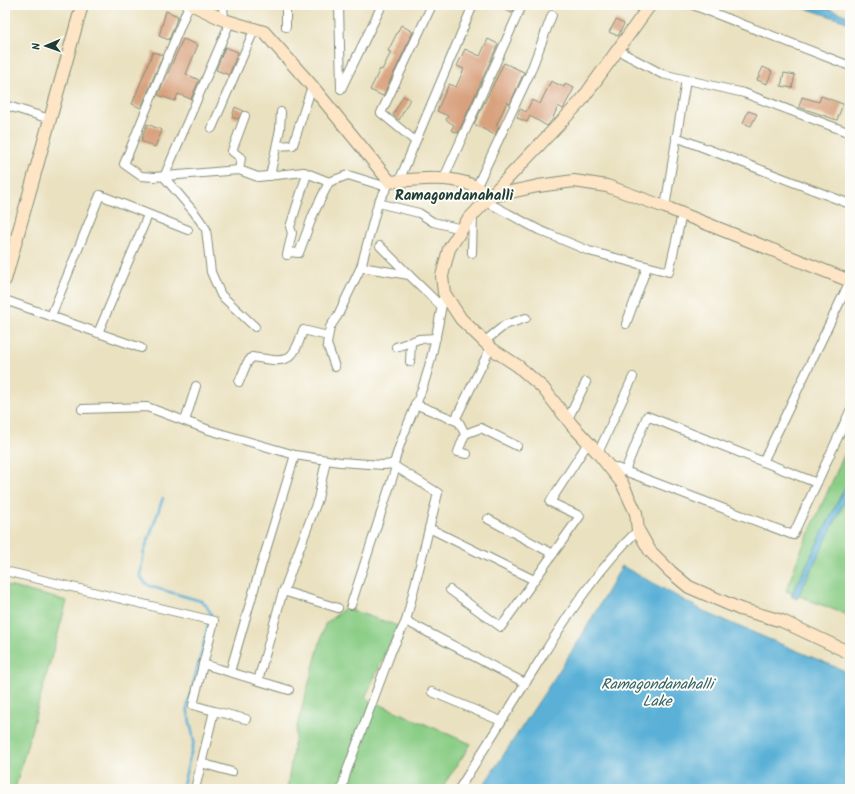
<svg xmlns="http://www.w3.org/2000/svg" width="855" height="794" font-family="Kalam,sans-serif">
	<rect width="100%" height="100%" fill="#fdfcf7"/>
	<filter id="ink" filterUnits="userSpaceOnUse"><feTurbulence type="fractalNoise" baseFrequency=".025" numOctaves="2"/><feDisplacementMap in="SourceGraphic" scale="8" xChannelSelector="R" yChannelSelector="G"/><feConvolveMatrix kernelMatrix="1 2 1 2 8 2 1 2 1" color-interpolation-filters="sRGB"/></filter>
	<filter id="wash" filterUnits="userSpaceOnUse"><feTurbulence type="fractalNoise" baseFrequency=".012" numOctaves="4" result="noise"/><feDisplacementMap in="SourceGraphic" scale="16" xChannelSelector="R" yChannelSelector="G"/><feGaussianBlur stdDeviation="0.9" result="paint"/><feColorMatrix in="noise" values="0 0 0 0 0 0 0 0 0 0 0 0 0 0 0 0 0 1.4 0 .05"/><feComposite in="paint" operator="in"/></filter>
	<g filter="url(#wash)">
		<rect width="100%" height="100%" fill="#eae1c0"/>
		<g fill="#8acd86" stroke="#54855d">
			<polygon points="850,442 850,616 786,591 799,555"/>
			<polygon points="5,585 67,601 15,789 5,789"/>
			<polygon points="345,608 398,626 365,698 471,744 441,789 287,789 297,726 325,624"/>
		</g>
		<g fill="#5ab0d7" stroke="#3c7686">
			<path d="M796 5C819 5 829 8 850 17V23Z"/>
			<polygon points="850,477 850,491 797,599 791,596"/>
			<polygon points="622,566 709,614 850,673 850,789 481,789 578,642"/>
		</g>
		<g fill="none" stroke-linecap="round" stroke-linejoin="round">
			<polyline stroke="#5ab0d7" stroke-width="2.5" points="163,498 144,552 140,576 146,584 152,587 201,601 206,605 211,614 187,708 194,741 182,789"/>
		</g>
		<g id="blocks">
			<g fill="#d9a27f">
				<polygon points="495,5 516,5 512,13"/>
				<polygon points="166,11 178,16 169,40 159,36"/>
				<polygon points="616,20 624,24 618,36 609,32"/>
				<polygon points="401,25 413,32 383,96 370,90 380,69 382,70 391,52 388,51"/>
				<polygon points="183,39 198,45 186,74 199,80 191,99 178,94 175,101 158,95"/>
				<polygon points="488,39 498,44 458,133 451,130 454,125 446,120 448,116 437,111 449,84 456,87 464,69 457,66 465,49 480,56"/>
				<polygon points="225,47 238,52 229,75 216,70"/>
				<polygon points="153,52 163,55 141,108 132,104"/>
				<polygon points="504,63 524,72 510,104 507,102 496,126 499,127 495,135 474,124"/>
				<polygon points="763,67 772,71 767,84 757,80"/>
				<polygon points="784,73 795,75 792,88 781,86"/>
				<polygon points="551,81 564,87 565,84 574,88 563,109 558,106 552,120 547,126 530,116 527,122 517,118 520,109 526,112 532,100 540,104"/>
				<polygon points="403,96 410,99 399,120 393,115"/>
				<polygon points="821,96 843,104 837,120 799,107 802,97 819,102"/>
				<polygon points="235,107 244,111 238,119 232,117"/>
				<polygon points="748,111 757,114 751,126 743,123"/>
				<polygon points="147,124 162,130 155,147 141,141"/>
			</g>
		</g>
	</g>
	<g filter="url(#ink)">
		<use href="#blocks" fill-opacity="0" stroke="#848f7a" stroke-width="1"/>
		<g fill="none" stroke-linecap="round" stroke-linejoin="round">
			<defs>
				<g id="street">
					<polyline points="189,5 124,164 141,176 154,177 239,170 258,177 304,172 329,182 348,175 387,187"/>
					<polyline points="223,5 224,20"/>
					<polyline points="286,5 286,27"/>
					<polyline points="339,5 341,87"/>
					<polyline points="693,5 850,66"/>
					<polyline points="619,51 662,74 744,93 850,133"/>
					<polyline points="341,89 382,5"/>
					<polyline points="5,105 50,119"/>
					<polyline points="212,128 255,28"/>
					<polyline points="676,137 850,204"/>
					<polyline points="415,141 381,113 432,5"/>
					<polyline points="277,146 293,145 312,86"/>
					<polyline points="239,170 241,158 232,151 245,116"/>
					<polyline points="270,176 280,129 281,112"/>
					<polyline points="164,177 194,212 206,229 211,272 221,295 255,327"/>
					<polyline points="164,177 230,22"/>
					<polyline points="443,180 522,5"/>
					<polyline points="399,181 473,5"/>
					<polyline points="390,182 378,203 419,213 433,222 462,229"/>
					<polyline points="476,188 530,73 552,15"/>
					<polyline points="485,201 539,230 589,251 669,272 682,214"/>
					<polyline points="378,203 361,267 409,275 441,306"/>
					<polyline points="665,207 686,80"/>
					<polyline points="380,246 409,275"/>
					<polyline points="288,252 299,253 313,215 329,182"/>
					<polyline points="472,253 473,214"/>
					<polyline points="287,255 292,233 290,227 307,174"/>
					<polyline points="5,300 141,348"/>
					<polyline points="51,316 100,195 188,230"/>
					<polyline points="626,324 647,267"/>
					<polyline points="98,333 148,215"/>
					<polyline points="485,341 505,325 526,318"/>
					<polyline points="396,347 419,339 436,338"/>
					<polyline points="410,362 411,343"/>
					<polyline points="335,367 327,344 330,327 338,315 361,267"/>
					<path d="M239 382 247 363 252 357C285 362 292 366 303 330L328 336"/>
					<polyline points="415,404 459,422 465,434 481,428 517,446"/>
					<path d="M82 409 147 407 209 430 295 455 340 462 383 465 394 464C401 435 416 409 425 380 434 352 439 322 444 293"/>
					<polyline points="568,419 586,382"/>
					<polyline points="455,420 491,347"/>
					<polyline points="185,421 196,386"/>
					<polyline points="465,434 458,452 467,454"/>
					<polyline points="598,453 633,377"/>
					<polyline points="763,462 850,281"/>
					<polyline points="391,464 438,493 406,621 525,683"/>
					<polyline points="609,465 793,535 850,411"/>
					<polyline points="625,471 647,416 817,483"/>
					<polyline points="488,519 553,554"/>
					<polyline points="429,528 534,580"/>
					<polyline points="5,571 214,621 193,705 214,711 195,789"/>
					<polyline points="450,590 501,627 580,516 550,502 588,443"/>
					<polyline points="283,591 338,608"/>
					<polyline points="351,605 396,467"/>
					<polyline points="203,664 289,690"/>
					<polyline points="230,672 255,586 295,455"/>
					<polyline points="258,681 281,598 318,499 326,460"/>
					<polyline points="432,692 501,721"/>
					<polyline points="214,711 246,719"/>
					<polyline points="201,763 232,772"/>
					<polyline points="342,789 346,773 391,652 406,621"/>
					<path d="M459 789C487 745 515 699 543 655 571 610 600 567 638 530"/>
				</g>
				<g id="secondary">
					<path d="M193 5 224 20 264 32 312 86 390 182C417 179 469 172 488 197"/>
					<polyline points="650,5 581,101 467,221 449,249 442,276 444,293 461,319 492,349 518,366 543,388 572,425 598,453 622,483 636,513 638,530 650,551 671,572 689,587 740,609 782,621 850,653"/>
					<polyline points="488,197 538,186 574,181 607,186 665,207 850,281"/>
					<polyline points="5,280 82,5"/>
				</g>
			</defs>
			<use href="#street" stroke="#848f7a" stroke-width="10"/>
			<use href="#secondary" stroke="#848f7a" stroke-width="14"/>
			<use href="#street" stroke="#fff" stroke-width="8"/>
			<use href="#secondary" stroke="#fde5c5" stroke-width="12"/>
		</g>
	</g>
	<g text-anchor="middle" dominant-baseline="central" stroke-width="4" stroke-linejoin="round" paint-order="stroke">
		<g font-size="15" font-weight="bold" fill="#1f3d34" stroke="#fdfcf7">
			<text x="454" y="196">Ramagondanahalli</text>
		</g>
		<g font-size="15" font-style="italic" fill="#316065" stroke="#fdfcf7">
			<text x="657" y="685">Ramagondanahalli<tspan x="657" dy="17">Lake</tspan></text>
		</g>
	</g>
	<rect width="855" height="794" fill="none" stroke="#fdfcf7" stroke-width="20"/>
	<g transform="translate(46 46) rotate(268)" stroke="#fdfcf7" stroke-width="3" paint-order="stroke">
	<path d="M0-3L7 15L0 10L-7 15Z" fill="#1f3d34"/>
	<text y="-6" font-size="11" font-weight="bold" text-anchor="middle" fill="#1f3d34">N</text>
	</g>
</svg>
